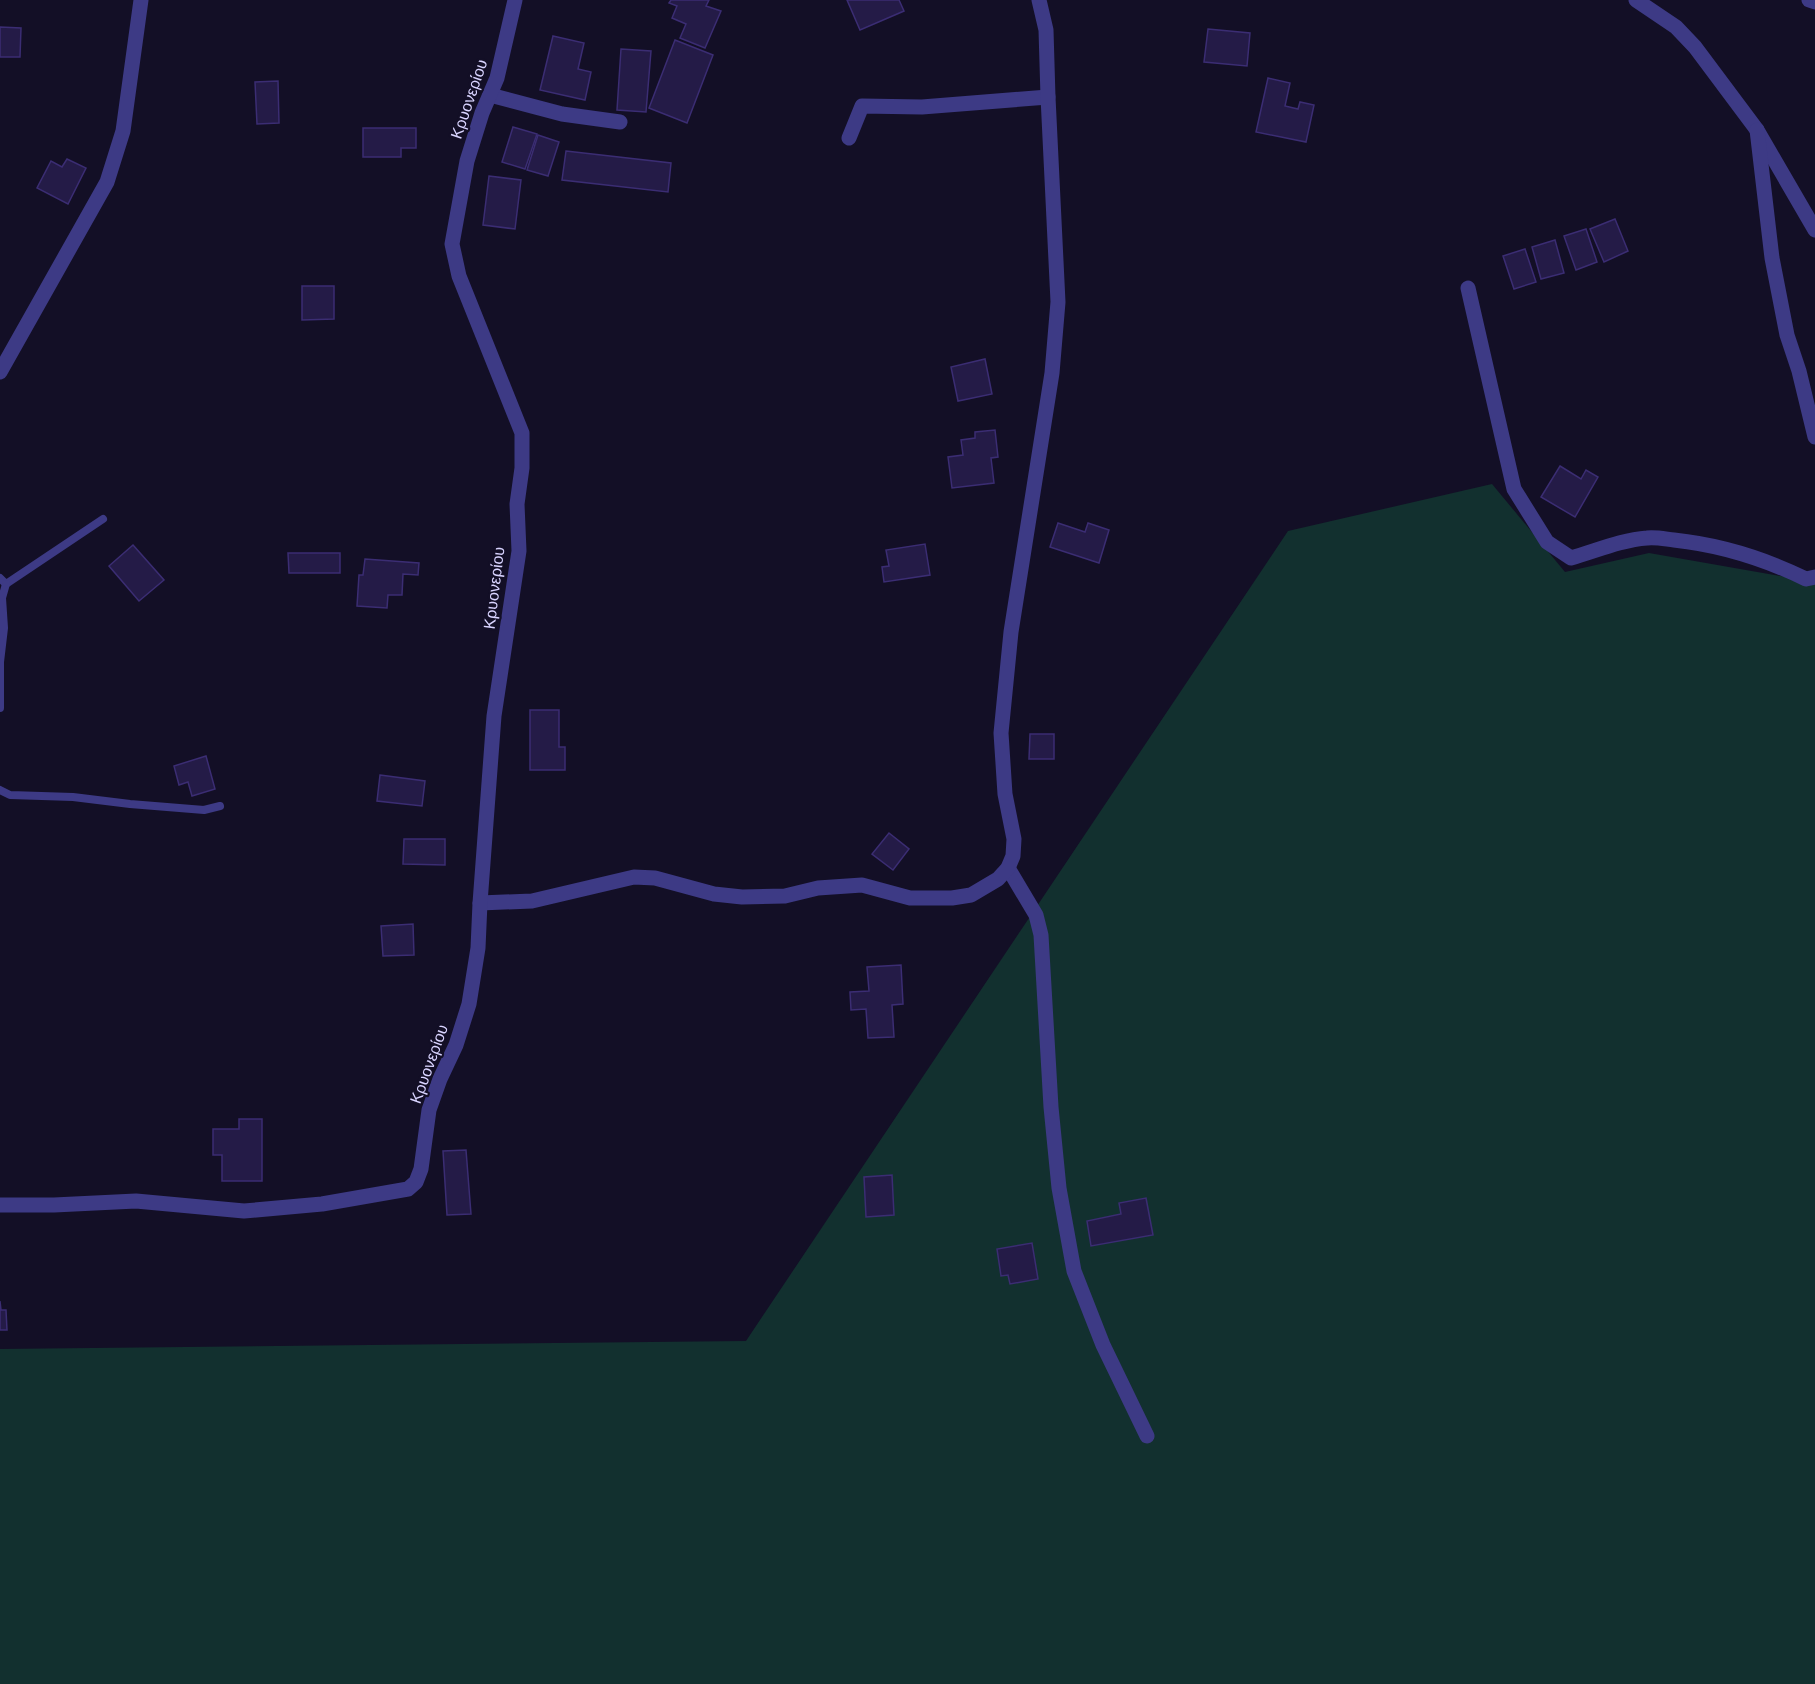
<svg xmlns="http://www.w3.org/2000/svg" width="1815" height="1684" font-family="Rubik,sans-serif">
	<rect width="100%" height="100%" fill="#130f26"/>
	<polygon fill="#12302f" points="1492,484 1565,572 1649,553 1815,582 1815,1684 0,1684 0,1349 746,1341 1288,531"/>
	<g fill="#241b47" stroke="#3b2d73" stroke-width="1.5">
		<polygon points="671,0 709,0 706,6 721,11 705,48 680,38 686,24 672,18 677,6 669,3"/>
		<polygon points="847,0 899,0 904,11 860,30"/>
		<polygon points="0,27 21,28 20,57 0,57"/>
		<polygon points="1208,29 1250,33 1247,66 1204,62"/>
		<polygon points="553,36 584,43 578,69 591,72 585,100 540,90"/>
		<polygon points="675,40 713,55 687,123 649,108"/>
		<polygon points="621,49 651,51 646,112 617,110"/>
		<polygon points="1268,78 1290,83 1285,106 1298,109 1300,102 1314,105 1306,142 1256,132"/>
		<polygon points="278,81 279,123 257,124 255,82"/>
		<polygon points="513,127 537,134 525,169 502,162"/>
		<polygon points="363,128 416,128 416,148 401,148 401,157 363,157"/>
		<polygon points="538,135 559,142 548,176 527,170"/>
		<polygon points="566,151 671,163 668,192 562,180"/>
		<polygon points="67,159 86,168 68,204 37,188 51,161 62,167"/>
		<polygon points="489,176 521,180 515,229 483,225"/>
		<polygon points="1615,219 1628,251 1604,262 1590,229"/>
		<polygon points="1586,229 1597,262 1576,270 1564,236"/>
		<polygon points="1555,240 1564,273 1541,279 1532,247"/>
		<polygon points="1525,249 1536,282 1514,289 1503,256"/>
		<polygon points="302,286 334,286 334,319 302,320"/>
		<polygon points="985,359 992,394 958,401 951,367"/>
		<polygon points="995,430 998,457 991,458 994,483 952,488 948,457 963,455 961,440 975,438 975,432"/>
		<polygon points="1560,466 1581,479 1586,470 1598,477 1575,517 1541,497"/>
		<polygon points="1058,523 1085,532 1088,523 1109,530 1099,563 1050,547"/>
		<polygon points="925,544 930,575 884,582 882,567 889,566 886,550"/>
		<polygon points="133,545 164,580 139,601 109,566"/>
		<polygon points="288,553 340,553 340,573 289,573"/>
		<polygon points="365,559 419,563 418,575 403,574 402,595 388,595 387,608 357,606 359,575 363,575"/>
		<polygon points="530,710 559,710 559,747 565,747 565,770 530,770"/>
		<polygon points="1030,734 1054,734 1054,759 1029,759"/>
		<polygon points="206,756 215,789 192,796 188,782 179,785 174,766"/>
		<polygon points="380,775 425,781 422,806 377,801"/>
		<polygon points="889,833 909,849 893,870 872,854"/>
		<polygon points="404,839 445,839 445,865 403,864"/>
		<polygon points="413,924 414,955 383,956 381,926"/>
		<polygon points="901,965 903,1004 892,1005 894,1037 868,1038 866,1009 851,1010 850,992 869,991 867,967"/>
		<polygon points="239,1119 262,1119 262,1181 222,1181 222,1155 213,1155 213,1129 239,1129"/>
		<polygon points="466,1150 471,1214 447,1215 443,1151"/>
		<polygon points="892,1175 894,1215 866,1217 864,1177"/>
		<polygon points="1146,1198 1153,1235 1091,1246 1087,1221 1121,1214 1119,1203"/>
		<polygon points="1032,1243 1038,1279 1010,1284 1008,1275 1001,1276 997,1249"/>
		<polygon points="0,1301 1,1310 6,1310 7,1330 0,1330"/>
	</g>
	<g fill="none" stroke-linecap="round" stroke-linejoin="round">
		<g stroke="#3d3a85" stroke-width="8">
			<polyline points="0,578 6,584 103,519"/>
			<polyline points="0,708 0,662 4,628 2,598 6,584"/>
			<polyline points="0,790 10,795 73,797 130,804 204,810 220,806"/>
		</g>
		<g stroke="#3d3a85" stroke-width="15">
			<polyline points="1636,0 1676,27 1695,47 1757,130 1815,230"/>
			<polyline points="1809,0 1815,2"/>
			<polyline points="490,95 562,114 620,122"/>
			<polyline points="1757,130 1772,258 1787,335 1799,371 1815,437"/>
			<polyline points="849,138 862,106 922,107 1048,97"/>
			<path d="M1468 288 1514 489 1547 542 1571 558C1596 551 1621 540 1647 538 1656 537 1665 539 1674 540 1721 545 1763 558 1806 579L1815 577"/>
			<polyline points="0,372 107,182 123,131 141,0"/>
			<polyline points="1008,868 1036,915 1041,935 1051,1107 1059,1188 1074,1271 1103,1345 1147,1436"/>
			<polyline points="480,903 532,901 634,877 655,878 714,894 742,897 785,896 818,888 862,885 910,898 952,898 971,895 998,879 1008,868 1013,856 1014,839 1005,794 1001,733 1011,632 1052,373 1058,302 1048,97 1046,30 1039,0"/>
			<polyline points="0,1205 54,1205 136,1201 244,1211 322,1204 408,1189 416,1182 421,1169 429,1110 440,1079 456,1045 469,1004 478,948 480,903 494,716 519,551 517,504 522,468 522,433 459,276 452,244 467,161 482,113 497,78 515,0"/>
		</g>
	</g>
	<g text-anchor="middle" dominant-baseline="central" stroke-width="4.5" stroke-linejoin="round" paint-order="stroke">
		<g font-size="16" fill="#d9d4ff" stroke="#130f26">
			<text transform="translate(469 99) rotate(-71)">Κρυονερίου</text>
			<text transform="translate(494 588) rotate(-83)">Κρυονερίου</text>
			<text transform="translate(429 1064) rotate(-70)">Κρυονερίου</text>
		</g>
	</g>
</svg>
